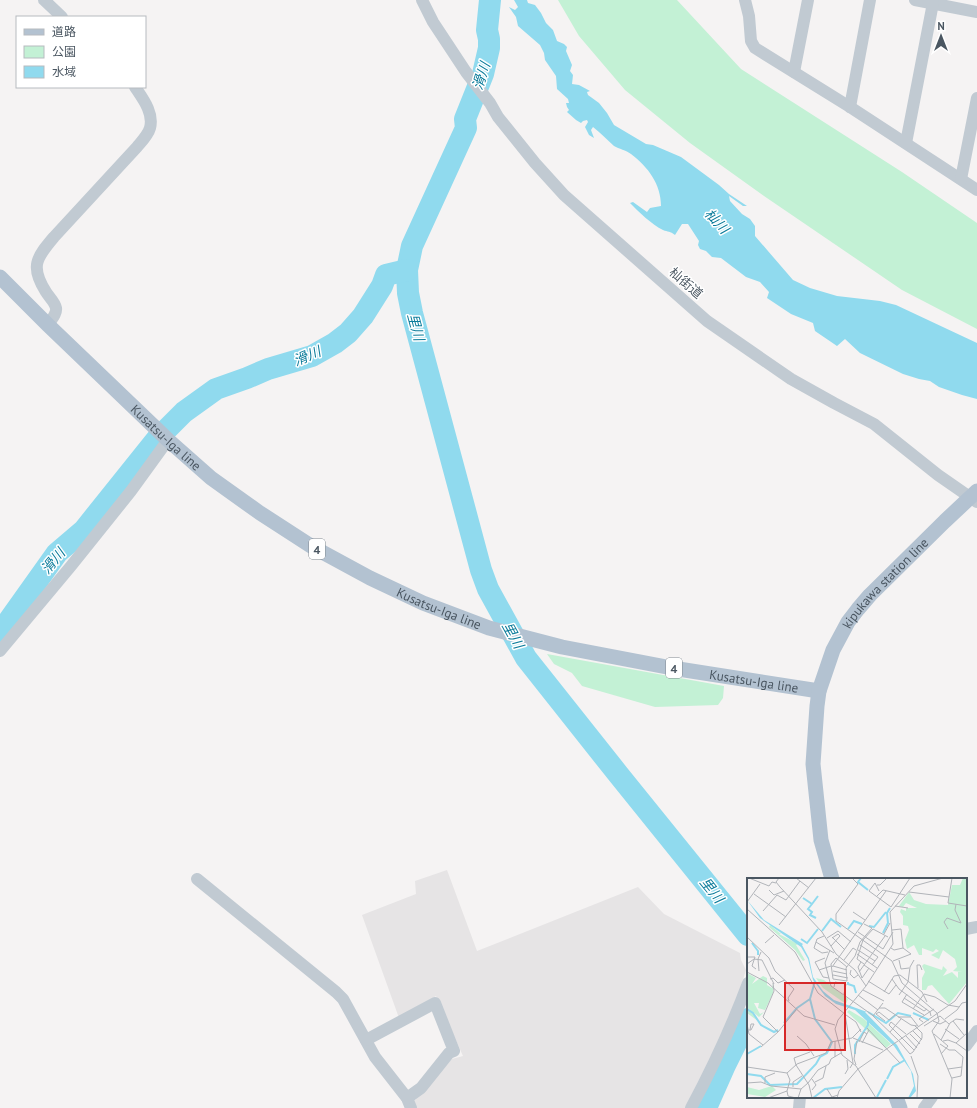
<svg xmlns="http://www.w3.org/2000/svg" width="977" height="1108" font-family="'PT Sans','Noto Sans JP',sans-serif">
	<rect width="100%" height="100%" fill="#f5f3f3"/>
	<polygon fill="#e6e4e5" points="447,870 477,951 638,887 664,914 740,953 741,960 746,970 731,1017 685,1108 414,1108 414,1101 452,1059 463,1056 436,996 399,1018 362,915 416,894 415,881"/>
	<g fill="#c3f1d5">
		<polygon points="558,0 677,0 741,69 902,172 977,223 977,329 902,290 764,196 690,143 625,90 579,36"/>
		<polygon points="547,654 724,686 723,698 718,705 655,707 582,686 572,673 554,664"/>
	</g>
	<path fill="#90daee" d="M514 0H527L528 3 535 5 541 13 546 23 553 30 557 41 564 44 567 47 566 51 572 65 570 71 573 75 572 84 579 85 590 91 587 92 588 95 599 103 607 113 614 125 646 144 653 145 681 157 719 185 729 194 747 206H743L729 196 730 201 742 214 750 219 755 226V236L793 280 810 288 837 296 880 301 896 305 977 343V399L962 395 939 387 930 381 919 379 903 374 860 353 845 339 837 346 815 331 813 323 791 314 767 298 769 292 760 282 746 277 721 258 712 257 706 251 700 249 698 245 699 241 688 224H682L675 235C670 231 668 232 663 230 652 225 638 211 630 203L633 202 647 212 650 208 661 206C661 184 648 167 631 154 626 150 619 149 614 146 607 140 601 133 593 127L591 130 594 138 589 135 585 127 588 122 587 120 583 121 581 123 576 120 567 112 569 110 567 107 566 103H569L568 99 557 89 556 76 545 60 544 53 540 45 518 26 516 17 509 7 515 10 518 7Z"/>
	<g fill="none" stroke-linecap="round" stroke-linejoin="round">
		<g stroke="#90daee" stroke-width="22">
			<polyline points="490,0 487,30 489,39 489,48 483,74 465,119 466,128 412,246 407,270 408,293 412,313 481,570 488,589 526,658 618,774 748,935"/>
			<polyline points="0,633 57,553 84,530 156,440 184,412 216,389 247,378 268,369 312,356 335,343 348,333 363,316 382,286 386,275 407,270"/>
			<polyline points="706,1108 725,1065 748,1019"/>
		</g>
		<g stroke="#c1cad2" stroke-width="12">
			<polyline points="44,0 62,17"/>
			<polyline points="422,0 433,22 466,72 490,103 498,117 535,163 564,195 707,321 791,379 834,403 874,424 938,475 977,502"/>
			<polyline points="745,0 749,16 751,41 755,48 850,107 977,190"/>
			<polyline points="915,0 977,12"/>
			<polyline points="794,72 808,0"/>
			<polyline points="850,107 870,0"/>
			<polyline points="906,143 933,3"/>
			<polyline points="961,179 977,98"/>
			<path d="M48 325C51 320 57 314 56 308 55 302 49 297 46 292 30 267 36 258 54 237L137 147C142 141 148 135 150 128 154 113 143 99 135 87"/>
			<polyline points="0,651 71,566 131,491 168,440"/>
			<polyline points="197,879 336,992 343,999 375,1057 407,1098 411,1108"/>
			<polyline points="966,929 977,927"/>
			<polyline points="366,1040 435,1003 454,1051 449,1053 421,1088 407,1098"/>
			<polyline points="966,1046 977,1031"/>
			<path d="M691 1108C713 1067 732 1026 748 983"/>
			<polyline points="799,1108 800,1097"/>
			<polyline points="924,1108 932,1097"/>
		</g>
		<g stroke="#b3c2d1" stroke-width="15">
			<path id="s1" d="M0 277 48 325 168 440 211 478 260 513 311 546 370 578 423 603 489 628 562 647 672 668 819 691"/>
			<path id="s2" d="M832 879 821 840 813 764 817 706 819 691 833 650 848 622 858 609 870 595 945 521 977 491"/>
			<polyline points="896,1097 900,1108"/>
		</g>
	</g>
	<g text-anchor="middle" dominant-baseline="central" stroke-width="3" stroke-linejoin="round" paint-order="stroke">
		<g fill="#fff" stroke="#808990" stroke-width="1">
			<rect x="309" y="539" width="16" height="20" rx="3"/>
			<rect x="666" y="658" width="16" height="20" rx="3"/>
		</g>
		<g font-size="12" font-weight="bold" fill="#4a5661">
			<text x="317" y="549">4</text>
			<text x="674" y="668">4</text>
		</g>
		<g font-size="13" fill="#4a5661" stroke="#fff">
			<text transform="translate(686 283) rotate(41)">杣街道</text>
			<text stroke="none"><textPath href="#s1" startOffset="231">Kusatsu-Iga line</textPath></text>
			<text stroke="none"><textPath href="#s2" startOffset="319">kipukawa station line</textPath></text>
			<text stroke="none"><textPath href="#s1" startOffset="555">Kusatsu-Iga line</textPath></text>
			<text stroke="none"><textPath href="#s1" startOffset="879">Kusatsu-Iga line</textPath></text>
		</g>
		<g font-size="14" font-style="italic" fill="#0c7c9b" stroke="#fff">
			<text transform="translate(481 76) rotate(-72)">滑川</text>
			<text transform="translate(717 221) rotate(47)">杣川</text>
			<text transform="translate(416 327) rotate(75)">里川</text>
			<text transform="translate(307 356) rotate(-23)">滑川</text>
			<text transform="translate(53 561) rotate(-50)">滑川</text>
			<text transform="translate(513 635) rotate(61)">里川</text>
			<text transform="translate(712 890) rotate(51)">里川</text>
		</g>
	</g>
	<g transform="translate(747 878)">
		<rect width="220" height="220" fill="#f5f3f3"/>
		<path d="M216 0 220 1V104L202 126 185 107 181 108 179 112H175V100L178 94 175 88 177 86 195 92 196 88 200 92 196 98 205 94 211 100V94H215L206 93 210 89 208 81 196 72 192 81 184 77 192 73 189 71 186 74 175 70V77H172L167 67 160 71 158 62 162 52 161 48 156 47V38L153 34 154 31 159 33V30H170L159 25 156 29 152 28 162 14 167 22 179 26 201 27 205 7H213ZM23 47 34 56H32L51 66 49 67 58 82 56 83 48 72 22 49ZM0 95 9 100 5 106 16 98 20 100V107L25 110 26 106V115L18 132 11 130 12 125H7L13 136 17 134 12 139 6 134 11 143 0 135V131L5 133 0 130ZM69 100 77 102 101 121 99 126 76 110ZM102 132 117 141 144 166 139 170 100 134ZM25 208 29 212 18 219 0 216V209L12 212Z" fill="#c3f1d5"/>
		<path d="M0 22 17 42 56 66 55 67 62 80 66 99 76 113 87 122 120 134H118L150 167 166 196 169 213 163 220H161L167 208 164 193 147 168 108 132 89 126 78 118 66 102 61 81 54 69 13 40Z" fill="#90daee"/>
		<path fill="none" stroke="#90daee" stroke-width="2" d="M114 0 111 4 121 12M56 20 65 26 71 18M65 26 61 31 65 34 63 37 69 40M122 48 127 49 139 34M101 51 107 43 115 46M75 53 84 41 94 49M136 55 141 45 140 35 143 30M54 61 60 65 71 51M5 65 11 73V77M101 104V106L107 108 109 115M0 131 6 135 14 147 27 154 31 152M121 134 139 145 151 135 164 138M166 135 182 142M37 145 50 130 63 121 68 103M0 176 14 168M108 176V167L121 147V141M0 196 14 198 23 207 50 206 69 186 73 179 80 175 85 164 68 141 63 121M140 201 146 189 158 182M130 219 139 202M66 220 78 211 95 209"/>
		<path fill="none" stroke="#b1b4b9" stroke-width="1" d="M2 0 22 8 25 4 29 5M32 0 29 4 33 9 75 54 89 76 108 92 119 108 91 142 88 151 95 177 109 188 129 220M49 0 62 10M105 0 111 6 89 36V43L145 83 155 105 190 135 192 143 185 153 205 201 203 220M205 0 201 25 220 28M130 7H133L140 0M22 12 27 17 37 13M132 13 128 5 122 13 144 29 163 0M162 14 202 19M7 16 39 39M130 18 136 12 158 17M0 24 13 6M209 26 208 32 214 45M148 28 161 30M0 31 48 74 71 115 98 136 106 185 103 190M16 33 30 17 39 22 53 3M106 34 118 42M32 47 69 0M201 51 197 44 200 40 214 45M145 52 154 51 156 70M111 54 136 71 146 54M137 56 143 45M77 58 70 61 67 70 75 75 81 74M0 59 22 80 28 93 47 111 41 120 42 123M85 59 98 72M80 60 91 53 104 64M69 64 87 75M18 65 27 57M113 67 131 79 125 87M84 68 93 58 91 56 85 60M144 70 147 72 156 70 164 76 146 83M83 72 78 85 84 108 124 136 151 162M111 72 128 83M110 76 130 90M1 79H8L5 88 9 91M78 80 68 84 76 99 82 100M97 82 106 70 109 72M152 82 154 91 162 90M114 84 111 89 115 100 122 90M0 86 7 81 15 82 27 106M117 86 110 81 116 62 126 51 141 59M117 87 127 94M86 88 100 92M85 89 139 13M100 89 89 80 84 86 86 101 100 103 99 90 108 78 113 64 125 50 117 46M72 92 84 88M104 92 103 96 107 100 111 97M12 93 11 81 14 74M86 93 100 96M0 94 21 105 57 138 88 147M112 94 138 58M86 97 101 100M23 101 26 100 31 105 38 102M145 101 152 111 183 134 184 138M121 103 142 116 149 107M26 105 27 113 16 139 31 154M119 108 146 66 143 34 167 8 196 0M87 109 88 104 99 106 97 116M171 110 170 87H173L175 92M116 112 137 123M137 114 147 98 153 97 175 114 180 124M160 116 155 124 177 137M177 116 188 119 201 127 212 129M111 117 131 132M152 117 161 104 163 89 167 82M157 120 177 133 180 131M132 130H138L164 147 170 148M166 131 177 116M132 134 142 142 148 137M132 134 129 136 138 143M99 137 109 144 114 154M126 138 136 125M151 139H164L171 148M198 141 210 132 215 125 220 124M186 143 193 146 199 143M206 143 217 157M176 144 172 141 187 131M0 146 2 156 16 167M177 148 193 138 202 146M120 150 153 185M198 151 212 161M0 152H4L7 146H4L3 152M166 153 175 162M143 154 154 141M159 156 144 144 142 147 167 172M163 156 173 166M187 156 201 168 194 176M50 158 59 166 67 178M159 158 170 170M106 160 136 172M194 162 203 145 209 141 217 142M152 163 163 176 166 174 175 160V155L168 148M196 163 201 162 209 165 220 173M112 164 117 154 120 156M115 165 122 152M209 165 220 155M193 166 202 172H208L216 179M14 169 31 154 49 132M164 178 171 198 170 220M88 179V163M49 187 62 207 65 220M49 187 47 180 63 174M109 187 107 181 110 163M0 189 40 195 50 186 79 175 84 164 105 160 114 151M201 191 215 189M98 196 101 191 100 182M205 200 214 198 216 179M68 204 76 200 79 188M0 205 14 204 24 208 54 211M18 205V199L28 195M61 205 71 192 82 186 84 181 94 175M46 209V204L55 198M80 211 85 219 91 217M65 212 69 207 65 201M40 213 41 218 49 220M21 220 40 213 43 202 40 195M51 220 54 211 61 205M90 220 92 213 111 191 208 123 220 106"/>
		<path fill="#d62828" fill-opacity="0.15" stroke="#d62828" stroke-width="2" d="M38 105H98V172H38Z"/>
		<rect width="220" height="220" fill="none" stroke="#4a5661" stroke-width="2"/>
	</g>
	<rect x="16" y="16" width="130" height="72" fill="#ffffff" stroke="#b7bbc0"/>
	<rect x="24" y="29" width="20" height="6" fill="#b3c2d1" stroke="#b7bbc0"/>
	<text x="52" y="36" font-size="12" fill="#4a5661">道路</text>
	<rect x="24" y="46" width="20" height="12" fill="#c3f1d5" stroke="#b7bbc0"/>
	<text x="52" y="56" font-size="12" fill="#4a5661">公園</text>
	<rect x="24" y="66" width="20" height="12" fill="#90daee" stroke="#b7bbc0"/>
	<text x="52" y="76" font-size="12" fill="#4a5661">水域</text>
	<g transform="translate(941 36)" stroke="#ffffff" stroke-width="3" paint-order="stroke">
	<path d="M0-3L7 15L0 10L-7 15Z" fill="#4a5661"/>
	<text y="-6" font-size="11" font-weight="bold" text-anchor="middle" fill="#4a5661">N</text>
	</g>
</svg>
